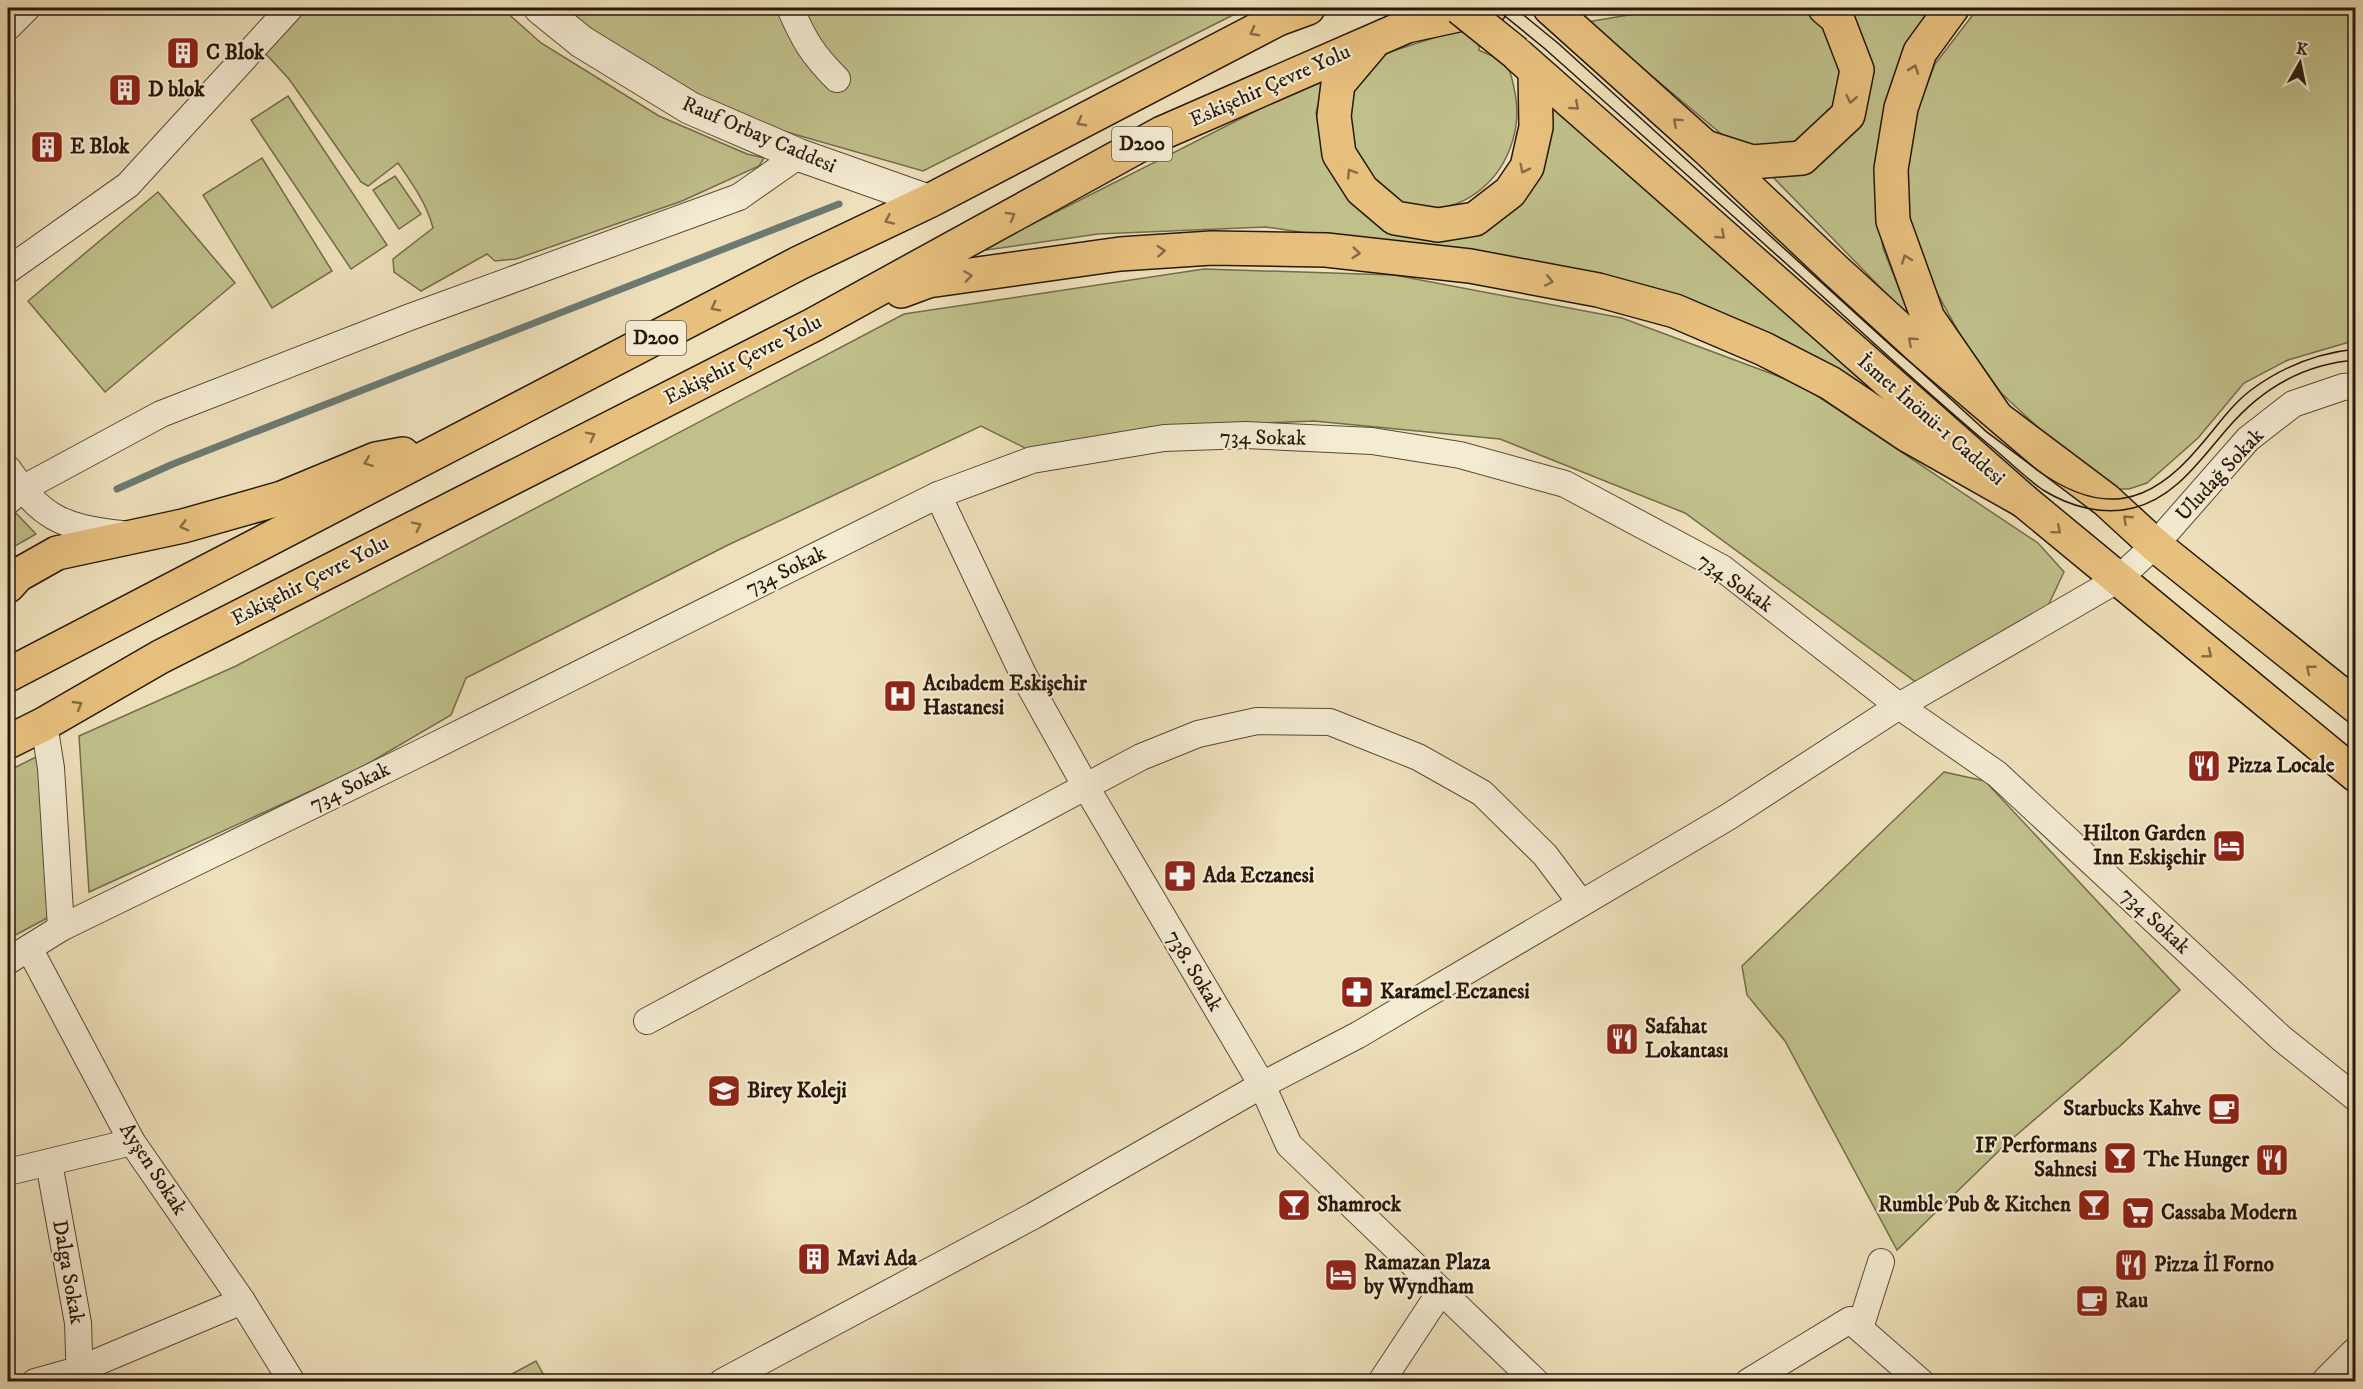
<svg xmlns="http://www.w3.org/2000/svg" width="2363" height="1389" font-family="'IM FELL DW Pica',serif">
	<rect width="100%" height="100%" fill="#eee0bb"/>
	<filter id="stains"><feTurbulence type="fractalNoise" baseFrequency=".00333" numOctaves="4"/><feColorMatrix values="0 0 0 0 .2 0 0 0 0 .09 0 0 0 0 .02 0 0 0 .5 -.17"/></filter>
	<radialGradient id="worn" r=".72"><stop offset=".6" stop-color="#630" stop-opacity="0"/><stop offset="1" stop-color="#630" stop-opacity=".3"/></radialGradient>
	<g fill="#c0c08b" stroke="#736c4b" stroke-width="1.5">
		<path d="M305 8H502L541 43 659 116 747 154 764 158 759 166 682 201 516 259 495 261 487 254 421 291 394 272 393 259 433 228C427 204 412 183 398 163L368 186 361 182 289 79 265 53Z"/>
		<polygon points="556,8 1247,8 923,171 762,125 670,86"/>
		<polygon points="1670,8 1804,8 1827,27 1841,42 1844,100 1797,145 1737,147 1587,22"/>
		<polygon points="1843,8 1940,8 1888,112 1875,193 1883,248 1911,319 1767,171 1849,123"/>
		<polygon points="1980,8 2355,8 2355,342 2346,343 2288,360 2244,383 2198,438 2147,483 2129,489 2116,489 2089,475 2001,393 1962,338 1926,273 1906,205 1908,132 1935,64 1975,12"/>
		<path d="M1461 29 1479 44V50C1486 54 1494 56 1500 60 1510 66 1512 78 1514 88 1534 173 1442 251 1372 181 1362 171 1352 147 1344 133L1356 75 1371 58Z"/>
		<polygon points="1325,76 1316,113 1327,160 1371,212 1499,213 1545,100 1608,157 1719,250 1880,394 1875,400 1761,335 1468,257 1266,227 1098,234 979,251"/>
		<polygon points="288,96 387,245 351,269 251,120"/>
		<polygon points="262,158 332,271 272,308 203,195"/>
		<polygon points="395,176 421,214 399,229 373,190"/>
		<polygon points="158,192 235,283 105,392 28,301"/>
		<polygon points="1204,269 1394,275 1622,318 1799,384 2038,543 2064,572 2045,612 1920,685 1685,513 1500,439 1314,421 1167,427 1033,452 981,426 728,545 466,678 451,715 357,770 89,892 79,736 236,666 904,314"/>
		<polygon points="13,510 36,534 8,550 8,514"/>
		<polygon points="42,754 51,916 8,939 8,771"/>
		<polygon points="1944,772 1985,781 2180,990 2120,1046 2006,1144 1897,1250 1785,1041 1747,995 1742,966"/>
		<polygon points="536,1361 547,1381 499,1381"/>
	</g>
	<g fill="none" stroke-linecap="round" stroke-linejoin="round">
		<polyline stroke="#6c7a72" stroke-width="7" points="117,489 173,464 839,204"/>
		<defs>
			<g id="minor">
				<path d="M790 8C804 40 812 54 837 79"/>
				<polyline points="8,27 27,8"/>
				<polyline points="8,270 128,185 290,8"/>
				<path d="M8 469C42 518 61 527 121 534"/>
				<polyline points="938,495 1023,674 1086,787 1262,1085 1289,1145 1536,1382"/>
				<polyline points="8,501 22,489 161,414 410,317 739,197 799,155"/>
				<polyline points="44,724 51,768 61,928"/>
				<polyline points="29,948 132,1142 242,1301 292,1382"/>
				<polyline points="8,961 61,928 420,753 938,495 1032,460 1164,438 1246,435 1372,441 1460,455 1565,484 1722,568 1899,706 1997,774 2281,1038 2356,1098"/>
				<polyline points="647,1021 1141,757 1198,734 1257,721 1330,722 1418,757 1482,793 1545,855 1581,903"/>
				<polyline points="49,1163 78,1323 80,1382"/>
				<polyline points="8,1172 132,1142"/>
				<polyline points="1860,1328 1881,1262"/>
				<polyline points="35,1382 78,1370 242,1301"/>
				<polyline points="722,1382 1033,1216 1262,1085 1358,1035 1728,817 1899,706 2117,580 2155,545 2248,439 2293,404 2343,387 2356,386"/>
				<polyline points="1381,1382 1441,1291"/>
				<polyline points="1748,1382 1850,1320 1921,1382"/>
			</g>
			<g id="tertiary">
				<polyline points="540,8 582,42 690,108 799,155 929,201"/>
				<polyline points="2328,1382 2356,1354"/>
			</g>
			<g id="primary">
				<polyline points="1550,8 1705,147 1834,269 1997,418 2106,500 2155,545 2356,706"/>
				<polyline points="1519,56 2024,501 2356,775"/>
			</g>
			<g id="trunk">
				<polyline points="1952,8 1920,52 1901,108 1891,169 1893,221 1928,318 1997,418"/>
				<polyline points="1371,45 1338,84 1334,116 1339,154 1362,190 1395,218 1438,225 1475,219 1510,192 1527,167 1536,127 1535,71"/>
				<polyline points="1705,147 1752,162 1802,158 1848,115 1857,70 1837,18 1825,8"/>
				<polyline points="901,291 928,281 1120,254 1212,248 1326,250 1470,266 1598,290 1675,311 1764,349 1830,383 1909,436 2024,501"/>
				<polyline points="8,586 18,575 57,553 183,526 282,498 376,459 403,454"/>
				<polyline points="8,675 799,263 929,201 1278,19 1308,8"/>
				<polyline points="8,742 44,724 160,657 813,325 1162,133 1407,26 1490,8"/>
			</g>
		</defs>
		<use href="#minor" stroke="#584a37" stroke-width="28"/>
		<use href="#tertiary" stroke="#584a37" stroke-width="34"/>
		<use href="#primary" stroke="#26180b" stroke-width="36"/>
		<use href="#trunk" stroke="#26180b" stroke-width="36"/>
		<use href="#minor" stroke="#f4ebd3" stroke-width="26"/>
		<use href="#tertiary" stroke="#f4ebd3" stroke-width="32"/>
		<use href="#primary" stroke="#e7c07e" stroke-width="33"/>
		<use href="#trunk" stroke="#e7c07e" stroke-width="33"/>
		<g stroke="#26180b" stroke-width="1.5">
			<path d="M1495 8 1544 48C1644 137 1744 225 1843 315 1891 359 1938 402 1987 443 2006 458 2024 477 2043 490 2069 506 2102 516 2133 508 2175 498 2200 460 2227 429 2260 390 2303 364 2356 360"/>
			<path d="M1515 8 1559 44 1897 351 2037 470C2101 516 2149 507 2199 447 2216 428 2230 406 2251 390 2282 367 2317 353 2356 349"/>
		</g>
		<defs>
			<polyline id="primary-bridge" points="1460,8 1516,53"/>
		</defs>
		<use href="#primary-bridge" stroke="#26180b" stroke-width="36" stroke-linecap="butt"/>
		<use href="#primary-bridge" stroke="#e7c07e" stroke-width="33"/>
	</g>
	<defs><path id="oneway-chevron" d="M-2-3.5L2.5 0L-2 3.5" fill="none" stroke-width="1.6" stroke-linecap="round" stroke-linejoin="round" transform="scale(1.5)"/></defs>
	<g stroke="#866c44">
		<use href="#oneway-chevron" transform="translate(1254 32) rotate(152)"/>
		<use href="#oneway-chevron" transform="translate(1914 69) rotate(-71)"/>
		<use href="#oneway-chevron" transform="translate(1851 99) rotate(101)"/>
		<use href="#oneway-chevron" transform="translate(1575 106) rotate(41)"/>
		<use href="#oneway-chevron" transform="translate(1081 122) rotate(152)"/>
		<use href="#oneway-chevron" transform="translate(1677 122) rotate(-138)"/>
		<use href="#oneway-chevron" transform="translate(1524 169) rotate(116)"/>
		<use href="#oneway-chevron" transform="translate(1351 173) rotate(-122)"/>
		<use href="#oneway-chevron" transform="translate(1011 216) rotate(-29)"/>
		<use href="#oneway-chevron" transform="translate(889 220) rotate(155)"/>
		<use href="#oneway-chevron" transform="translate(1721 235) rotate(41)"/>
		<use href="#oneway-chevron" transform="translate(1161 251) rotate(-4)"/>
		<use href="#oneway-chevron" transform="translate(1356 253) rotate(6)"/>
		<use href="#oneway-chevron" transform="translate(1906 259) rotate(-110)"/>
		<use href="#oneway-chevron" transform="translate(968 276) rotate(-8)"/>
		<use href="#oneway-chevron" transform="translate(1549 281) rotate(11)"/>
		<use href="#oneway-chevron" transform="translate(715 307) rotate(153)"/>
		<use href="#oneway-chevron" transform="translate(1912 341) rotate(-138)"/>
		<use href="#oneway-chevron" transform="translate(591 436) rotate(-27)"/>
		<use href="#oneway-chevron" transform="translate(368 462) rotate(159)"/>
		<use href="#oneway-chevron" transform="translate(2127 519) rotate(-137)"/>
		<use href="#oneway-chevron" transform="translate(184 526) rotate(165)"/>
		<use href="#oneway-chevron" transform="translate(417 526) rotate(-27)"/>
		<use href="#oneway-chevron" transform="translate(2057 530) rotate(40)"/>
		<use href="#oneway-chevron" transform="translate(2208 654) rotate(39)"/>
		<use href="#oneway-chevron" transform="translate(2310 669) rotate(-141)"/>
		<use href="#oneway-chevron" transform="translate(78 705) rotate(-30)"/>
	</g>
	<defs>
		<symbol id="building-square" viewBox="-11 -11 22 22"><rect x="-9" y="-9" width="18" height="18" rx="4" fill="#8f2418" stroke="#f4ebd3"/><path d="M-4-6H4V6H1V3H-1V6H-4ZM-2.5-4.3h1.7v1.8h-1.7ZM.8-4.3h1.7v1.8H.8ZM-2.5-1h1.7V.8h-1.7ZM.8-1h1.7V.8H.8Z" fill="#fff"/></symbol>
		<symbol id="hospital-square" viewBox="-11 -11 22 22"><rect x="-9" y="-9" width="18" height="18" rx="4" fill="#8f2418" stroke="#f4ebd3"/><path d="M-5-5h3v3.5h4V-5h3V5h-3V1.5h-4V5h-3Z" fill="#fff"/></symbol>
		<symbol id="restaurant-square" viewBox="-11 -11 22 22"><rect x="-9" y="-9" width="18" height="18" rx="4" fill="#8f2418" stroke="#f4ebd3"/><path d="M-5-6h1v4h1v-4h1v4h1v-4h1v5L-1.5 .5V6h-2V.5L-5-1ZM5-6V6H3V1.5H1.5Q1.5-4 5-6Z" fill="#fff"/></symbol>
		<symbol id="hotel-square" viewBox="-11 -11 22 22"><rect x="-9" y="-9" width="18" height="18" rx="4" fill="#8f2418" stroke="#f4ebd3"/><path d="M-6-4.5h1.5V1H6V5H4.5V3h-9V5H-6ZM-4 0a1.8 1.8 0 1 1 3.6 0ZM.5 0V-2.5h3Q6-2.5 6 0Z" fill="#fff"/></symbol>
		<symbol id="pharmacy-square" viewBox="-11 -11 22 22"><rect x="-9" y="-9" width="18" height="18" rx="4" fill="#8f2418" stroke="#f4ebd3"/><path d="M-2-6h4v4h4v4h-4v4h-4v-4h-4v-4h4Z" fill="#fff"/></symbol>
		<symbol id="school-square" viewBox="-11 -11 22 22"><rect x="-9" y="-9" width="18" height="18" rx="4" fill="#8f2418" stroke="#f4ebd3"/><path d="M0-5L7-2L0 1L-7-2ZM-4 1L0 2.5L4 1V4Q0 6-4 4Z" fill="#fff"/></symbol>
		<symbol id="cafe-square" viewBox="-11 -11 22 22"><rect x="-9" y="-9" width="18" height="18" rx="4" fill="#8f2418" stroke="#f4ebd3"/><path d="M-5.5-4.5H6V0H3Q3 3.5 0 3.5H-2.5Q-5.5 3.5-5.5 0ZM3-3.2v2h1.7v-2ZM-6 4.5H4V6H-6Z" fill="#fff"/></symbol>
		<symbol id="bar-square" viewBox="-11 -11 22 22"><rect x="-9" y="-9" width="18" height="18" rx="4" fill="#8f2418" stroke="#f4ebd3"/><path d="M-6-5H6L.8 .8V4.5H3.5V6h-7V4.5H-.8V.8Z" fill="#fff"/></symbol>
		<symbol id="supermarket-square" viewBox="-11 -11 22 22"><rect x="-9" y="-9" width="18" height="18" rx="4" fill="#8f2418" stroke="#f4ebd3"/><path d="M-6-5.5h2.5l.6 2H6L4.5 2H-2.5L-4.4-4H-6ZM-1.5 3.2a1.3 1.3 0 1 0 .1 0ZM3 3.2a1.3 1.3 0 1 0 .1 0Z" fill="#fff"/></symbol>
	</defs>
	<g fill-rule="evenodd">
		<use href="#building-square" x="164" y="34" width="38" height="38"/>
		<use href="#building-square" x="106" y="71" width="38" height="38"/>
		<use href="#building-square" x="28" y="128" width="38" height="38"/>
		<use href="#hospital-square" x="881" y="677" width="38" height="38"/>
		<use href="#restaurant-square" x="2185" y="747" width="38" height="38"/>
		<use href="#hotel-square" x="2210" y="827" width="38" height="38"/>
		<use href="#pharmacy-square" x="1161" y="857" width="38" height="38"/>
		<use href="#pharmacy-square" x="1338" y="973" width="38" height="38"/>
		<use href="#restaurant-square" x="1603" y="1020" width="38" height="38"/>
		<use href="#school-square" x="705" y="1072" width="38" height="38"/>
		<use href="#cafe-square" x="2205" y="1090" width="38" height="38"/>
		<use href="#bar-square" x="2101" y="1139" width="38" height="38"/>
		<use href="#restaurant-square" x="2253" y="1141" width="38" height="38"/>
		<use href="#bar-square" x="1275" y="1186" width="38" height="38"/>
		<use href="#bar-square" x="2075" y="1186" width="38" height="38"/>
		<use href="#supermarket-square" x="2119" y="1194" width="38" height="38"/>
		<use href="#building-square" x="795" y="1240" width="38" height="38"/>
		<use href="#restaurant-square" x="2112" y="1246" width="38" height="38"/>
		<use href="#hotel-square" x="1322" y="1256" width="38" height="38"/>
		<use href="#cafe-square" x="2073" y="1282" width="38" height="38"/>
	</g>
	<g text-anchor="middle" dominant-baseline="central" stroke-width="4.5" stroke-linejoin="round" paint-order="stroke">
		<g fill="#f4ebd3" stroke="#645747" stroke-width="1.5">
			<rect x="1112" y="127" width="60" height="34" rx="4.5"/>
			<rect x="626" y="321" width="60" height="34" rx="4.5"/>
		</g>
		<g font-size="20" font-weight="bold" fill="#26180b">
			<text x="1142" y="144">D200</text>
			<text x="656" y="338">D200</text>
		</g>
		<g font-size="21" font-weight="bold" fill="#26180b" stroke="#f4ebd3" text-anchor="start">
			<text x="206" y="53">C Blok</text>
			<text x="148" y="90">D blok</text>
			<text x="70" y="147">E Blok</text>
			<text x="923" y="684">Acıbadem Eskişehir<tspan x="923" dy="24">Hastanesi</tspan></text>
			<text x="2227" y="766">Pizza Locale</text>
			<text x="2206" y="834" text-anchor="end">Hilton Garden<tspan x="2206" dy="24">Inn Eskişehir</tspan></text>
			<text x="1203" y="876">Ada Eczanesi</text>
			<text x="1380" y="992">Karamel Eczanesi</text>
			<text x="1645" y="1027">Safahat<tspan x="1645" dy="24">Lokantası</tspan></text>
			<text x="747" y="1091">Birey Koleji</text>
			<text x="2201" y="1109" text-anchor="end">Starbucks Kahve</text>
			<text x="2097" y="1146" text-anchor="end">IF Performans<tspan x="2097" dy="24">Sahnesi</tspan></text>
			<text x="2249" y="1160" text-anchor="end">The Hunger</text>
			<text x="1317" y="1205">Shamrock</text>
			<text x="2071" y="1205" text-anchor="end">Rumble Pub &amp; Kitchen</text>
			<text x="2161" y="1213">Cassaba Modern</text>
			<text x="837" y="1259">Mavi Ada</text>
			<text x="1364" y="1263">Ramazan Plaza<tspan x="1364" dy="24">by Wyndham</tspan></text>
			<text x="2154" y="1265">Pizza İl Forno</text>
			<text x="2115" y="1301">Rau</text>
		</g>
		<g font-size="21" fill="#26180b" stroke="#f4ebd3">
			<text transform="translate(1270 86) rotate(-24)">Eskişehir Çevre Yolu</text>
			<text transform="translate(759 135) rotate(23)">Rauf Orbay Caddesi</text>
			<text transform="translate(743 360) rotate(-27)">Eskişehir Çevre Yolu</text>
			<text transform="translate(1931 420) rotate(41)">İsmet İnönü-1 Caddesi</text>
			<text transform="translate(1263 438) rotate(1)">734 Sokak</text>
			<text transform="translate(2220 475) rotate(-47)">Uludağ Sokak</text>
			<text transform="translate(786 571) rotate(-26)">734 Sokak</text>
			<text transform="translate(310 581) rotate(-27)">Eskişehir Çevre Yolu</text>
			<text transform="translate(1735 583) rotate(35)">734 Sokak</text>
			<text transform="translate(350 787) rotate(-26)">734 Sokak</text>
			<text transform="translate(2155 921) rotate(43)">734 Sokak</text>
			<text transform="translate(1194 971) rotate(59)">738. Sokak</text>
			<text transform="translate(153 1169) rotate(57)">Ayşen Sokak</text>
			<text transform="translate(68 1272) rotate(80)">Dalga Sokak</text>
		</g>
	</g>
	<rect width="2363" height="1389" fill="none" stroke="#eee0bb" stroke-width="30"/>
	<rect x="9" y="9" width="2345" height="1371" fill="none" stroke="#26180b" stroke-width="3"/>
	<rect x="15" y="15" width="2333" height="1359" fill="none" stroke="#26180b" stroke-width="1.5"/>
	<g transform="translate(2300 63) rotate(9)" stroke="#f4ebd3" stroke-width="4.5" paint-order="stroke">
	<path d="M0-4.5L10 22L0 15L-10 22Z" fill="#26180b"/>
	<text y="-9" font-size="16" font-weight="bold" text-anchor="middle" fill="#26180b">K</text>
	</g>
	<rect width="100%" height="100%" filter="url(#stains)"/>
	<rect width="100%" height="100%" fill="url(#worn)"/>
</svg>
